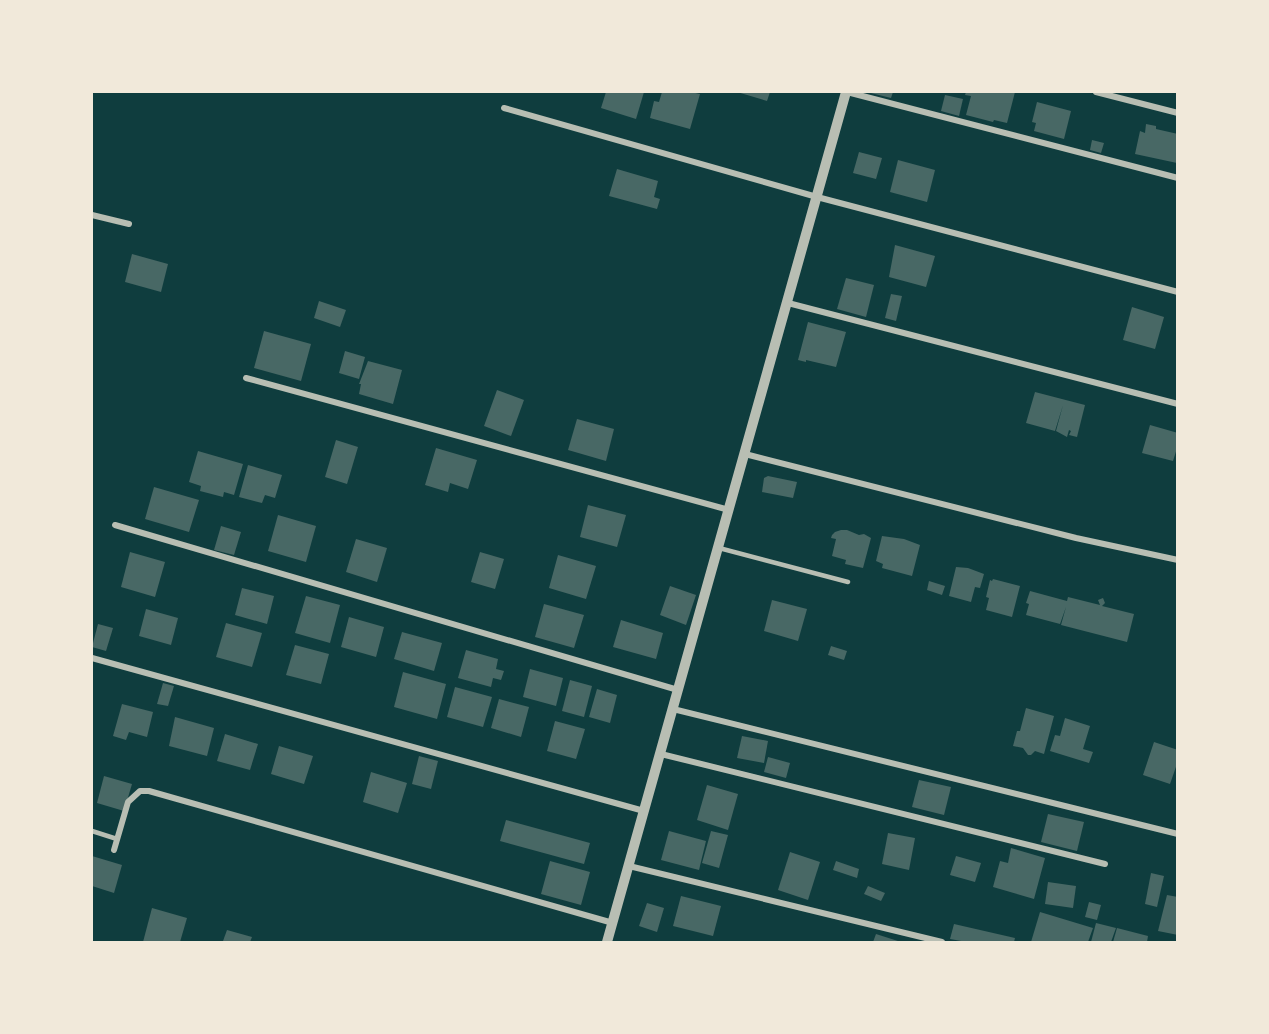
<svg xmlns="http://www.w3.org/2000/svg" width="1269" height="1034" font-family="'Source Serif 4',serif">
	<rect width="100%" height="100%" fill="#0f3d3e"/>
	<g fill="#486865">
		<polygon points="606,92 644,92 636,119 601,108"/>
		<polygon points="662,92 691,92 700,94 690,129 650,118 654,101 659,102"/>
		<polygon points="737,92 770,92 767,101"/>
		<polygon points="867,92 893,92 891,98"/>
		<polygon points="966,92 1015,92 1007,123 994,120 993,122 966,115 971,96 965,95"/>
		<polygon points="945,95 963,99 959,116 941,111"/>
		<polygon points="1037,102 1071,111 1064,139 1034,131 1036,123 1032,122"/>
		<polygon points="1146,124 1156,126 1156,129 1178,134 1177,163 1135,154 1140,131 1145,133"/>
		<polygon points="1092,140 1104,143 1101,153 1090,150"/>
		<polygon points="859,152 882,158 876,179 853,173"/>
		<polygon points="898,160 935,170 927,202 890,192"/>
		<polygon points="617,169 658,181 654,197 660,199 657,209 609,196"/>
		<polygon points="895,245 935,256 926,287 889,277"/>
		<polygon points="132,254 168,264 161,292 125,282"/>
		<polygon points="846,278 874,285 866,317 837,309"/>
		<polygon points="891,294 902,296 896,321 885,318"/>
		<polygon points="319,301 346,310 340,327 314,318"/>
		<polygon points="1132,307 1164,317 1155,349 1123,340"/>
		<polygon points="808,322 846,332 836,367 806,360 806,362 798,360"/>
		<polygon points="264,331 311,344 301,381 254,368"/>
		<polygon points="345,351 365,357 359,379 339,373"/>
		<polygon points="368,361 402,370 393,404 359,394 361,384 359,384"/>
		<polygon points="497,390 524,400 511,436 484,426"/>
		<polygon points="1035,392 1085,405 1077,437 1069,435 1071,431 1069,430 1067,437 1056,431 1063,405 1055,431 1026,423"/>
		<polygon points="577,419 614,429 606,461 568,450"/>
		<polygon points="1150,425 1178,433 1178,445 1173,461 1142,453"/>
		<polygon points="336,440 358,447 347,484 325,477"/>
		<polygon points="436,448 477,460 468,489 450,483 448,492 425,485"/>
		<polygon points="198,451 243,464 234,495 224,492 223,497 200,491 201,486 189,482"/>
		<polygon points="248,465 282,475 275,498 265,495 262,503 239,497"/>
		<polygon points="768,476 797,482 793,498 762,492 764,478"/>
		<polygon points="154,487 199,500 189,532 145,519"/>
		<polygon points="588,505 626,515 617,547 580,537"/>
		<polygon points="278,515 316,526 306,562 268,551"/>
		<polygon points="221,526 241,532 234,555 214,550"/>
		<polygon points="841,530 847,530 859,535 864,534 871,538 863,568 845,564 846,560 832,556 836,539 831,538 832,535 835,532"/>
		<polygon points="882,536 904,539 920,545 912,576 882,568 883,564 876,561"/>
		<polygon points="356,539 387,548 377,582 346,572"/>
		<polygon points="130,552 165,562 155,597 121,587"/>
		<polygon points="480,552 504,559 495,589 471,582"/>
		<polygon points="558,555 596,566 586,599 549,588"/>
		<polygon points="956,567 968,568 984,574 980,588 975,587 971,602 949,596"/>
		<polygon points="993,579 1020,586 1012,617 986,610 989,598 986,597 990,580 992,581"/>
		<polygon points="929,581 945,586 942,595 927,590"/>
		<polygon points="670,586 696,595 686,625 660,615"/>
		<polygon points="242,588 274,596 267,624 235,615"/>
		<polygon points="1030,591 1067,601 1068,597 1100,605 1098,600 1103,598 1105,603 1102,606 1134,614 1127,642 1061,625 1066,607 1060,624 1026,615 1029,604 1026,603"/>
		<polygon points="306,596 340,605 330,643 295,633"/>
		<polygon points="772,600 807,609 798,641 764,631"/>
		<polygon points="544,604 584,615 574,648 535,637"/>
		<polygon points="146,609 178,618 171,645 139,636"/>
		<polygon points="349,617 384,627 376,657 341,647"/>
		<polygon points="621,620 663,633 656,659 613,647"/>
		<polygon points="226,623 262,633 252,667 216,657"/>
		<polygon points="98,624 113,628 106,651 92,647"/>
		<polygon points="402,632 442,643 434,671 394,659"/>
		<polygon points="295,645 329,654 321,684 286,675"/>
		<polygon points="831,646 847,651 844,660 828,655"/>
		<polygon points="466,650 498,659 496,669 504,671 501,680 493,678 491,687 458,678"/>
		<polygon points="530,669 563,678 556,706 523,697"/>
		<polygon points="403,672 446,684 437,719 394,707"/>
		<polygon points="570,680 592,686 584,717 562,711"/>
		<polygon points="163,683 174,686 168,706 157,704"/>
		<polygon points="455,687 492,697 483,727 447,717"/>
		<polygon points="597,689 617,695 610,723 589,717"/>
		<polygon points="499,699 529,707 521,737 491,728"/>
		<polygon points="122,704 153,712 147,737 129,732 126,740 113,736"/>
		<polygon points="1026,708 1054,716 1044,754 1035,751 1031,755 1028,755 1023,748 1013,746 1017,731 1020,731"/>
		<polygon points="175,717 214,728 207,756 169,746"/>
		<polygon points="1065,718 1090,726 1083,749 1093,752 1089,763 1050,751 1055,735 1060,736"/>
		<polygon points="555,721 585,729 576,759 547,751"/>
		<polygon points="225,734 258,744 250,770 217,761"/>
		<polygon points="742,736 768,741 764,763 737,758"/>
		<polygon points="1154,742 1178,750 1178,761 1170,784 1143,775"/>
		<polygon points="279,746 313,756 304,784 271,774"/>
		<polygon points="419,756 438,761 431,789 412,784"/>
		<polygon points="768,757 790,763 786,778 764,772"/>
		<polygon points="371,772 407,783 398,813 363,802"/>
		<polygon points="104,776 132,784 124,811 97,803"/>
		<polygon points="919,780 951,787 944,815 912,807"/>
		<polygon points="707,785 738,794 728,830 697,820"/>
		<polygon points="1048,814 1084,822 1077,851 1041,842"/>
		<polygon points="506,820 590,843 584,864 500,841"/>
		<polygon points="669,831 706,841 699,870 661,860"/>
		<polygon points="711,831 728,835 719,868 702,863"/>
		<polygon points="888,833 915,838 909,870 882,864"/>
		<polygon points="1011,848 1045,858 1034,899 993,887 1000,861 1008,863"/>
		<polygon points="790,852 820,862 808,900 778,890"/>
		<polygon points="92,856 122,865 114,893 92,886"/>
		<polygon points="956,856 981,863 975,882 950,875"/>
		<polygon points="550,861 590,872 581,905 541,894"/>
		<polygon points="836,861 859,869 857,878 833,870"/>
		<polygon points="1151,873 1164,876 1157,907 1145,904"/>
		<polygon points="1048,882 1076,886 1073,908 1045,904"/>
		<polygon points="868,886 885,893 881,901 864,894"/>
		<polygon points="1167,895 1178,897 1178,935 1158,931"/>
		<polygon points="681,896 721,906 713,936 673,926"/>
		<polygon points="1089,902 1101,905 1097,920 1085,917"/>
		<polygon points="647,903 664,908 657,932 639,926"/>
		<polygon points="152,908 187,918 180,942 143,942"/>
		<polygon points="1040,912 1093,928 1088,942 1031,942"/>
		<polygon points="1096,923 1116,928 1111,942 1091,942"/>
		<polygon points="954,924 1015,938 1014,942 967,942 950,939"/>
		<polygon points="1117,928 1148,936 1147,942 1113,942"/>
		<polygon points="227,930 252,937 250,942 223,941"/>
		<polygon points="876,934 901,942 873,942"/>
	</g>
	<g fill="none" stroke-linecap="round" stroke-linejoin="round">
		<g stroke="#b8beb3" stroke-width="4.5">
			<polyline points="719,548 848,582"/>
			<polyline points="92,831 117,839"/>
		</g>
		<g stroke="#b8beb3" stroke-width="6">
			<polyline points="847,92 1178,178"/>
			<polyline points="1096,92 1178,113"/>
			<polyline points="504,108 817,197 1178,292"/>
			<polyline points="92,215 129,224"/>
			<polyline points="788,303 1178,404"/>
			<polyline points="246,378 729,510"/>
			<polyline points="745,454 1076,538 1178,560"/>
			<polyline points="115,525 678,690"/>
			<polyline points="92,658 644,811"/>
			<polyline points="673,709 1178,834"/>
			<polyline points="661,754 1105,864"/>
			<polyline points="114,850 128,802 140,791 149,791 613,923"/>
			<polyline points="629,866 942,942"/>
		</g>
		<polyline stroke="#b8beb3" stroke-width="10" points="607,942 846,92"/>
	</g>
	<rect width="1269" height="1034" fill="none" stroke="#f1e9da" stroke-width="186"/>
</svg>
